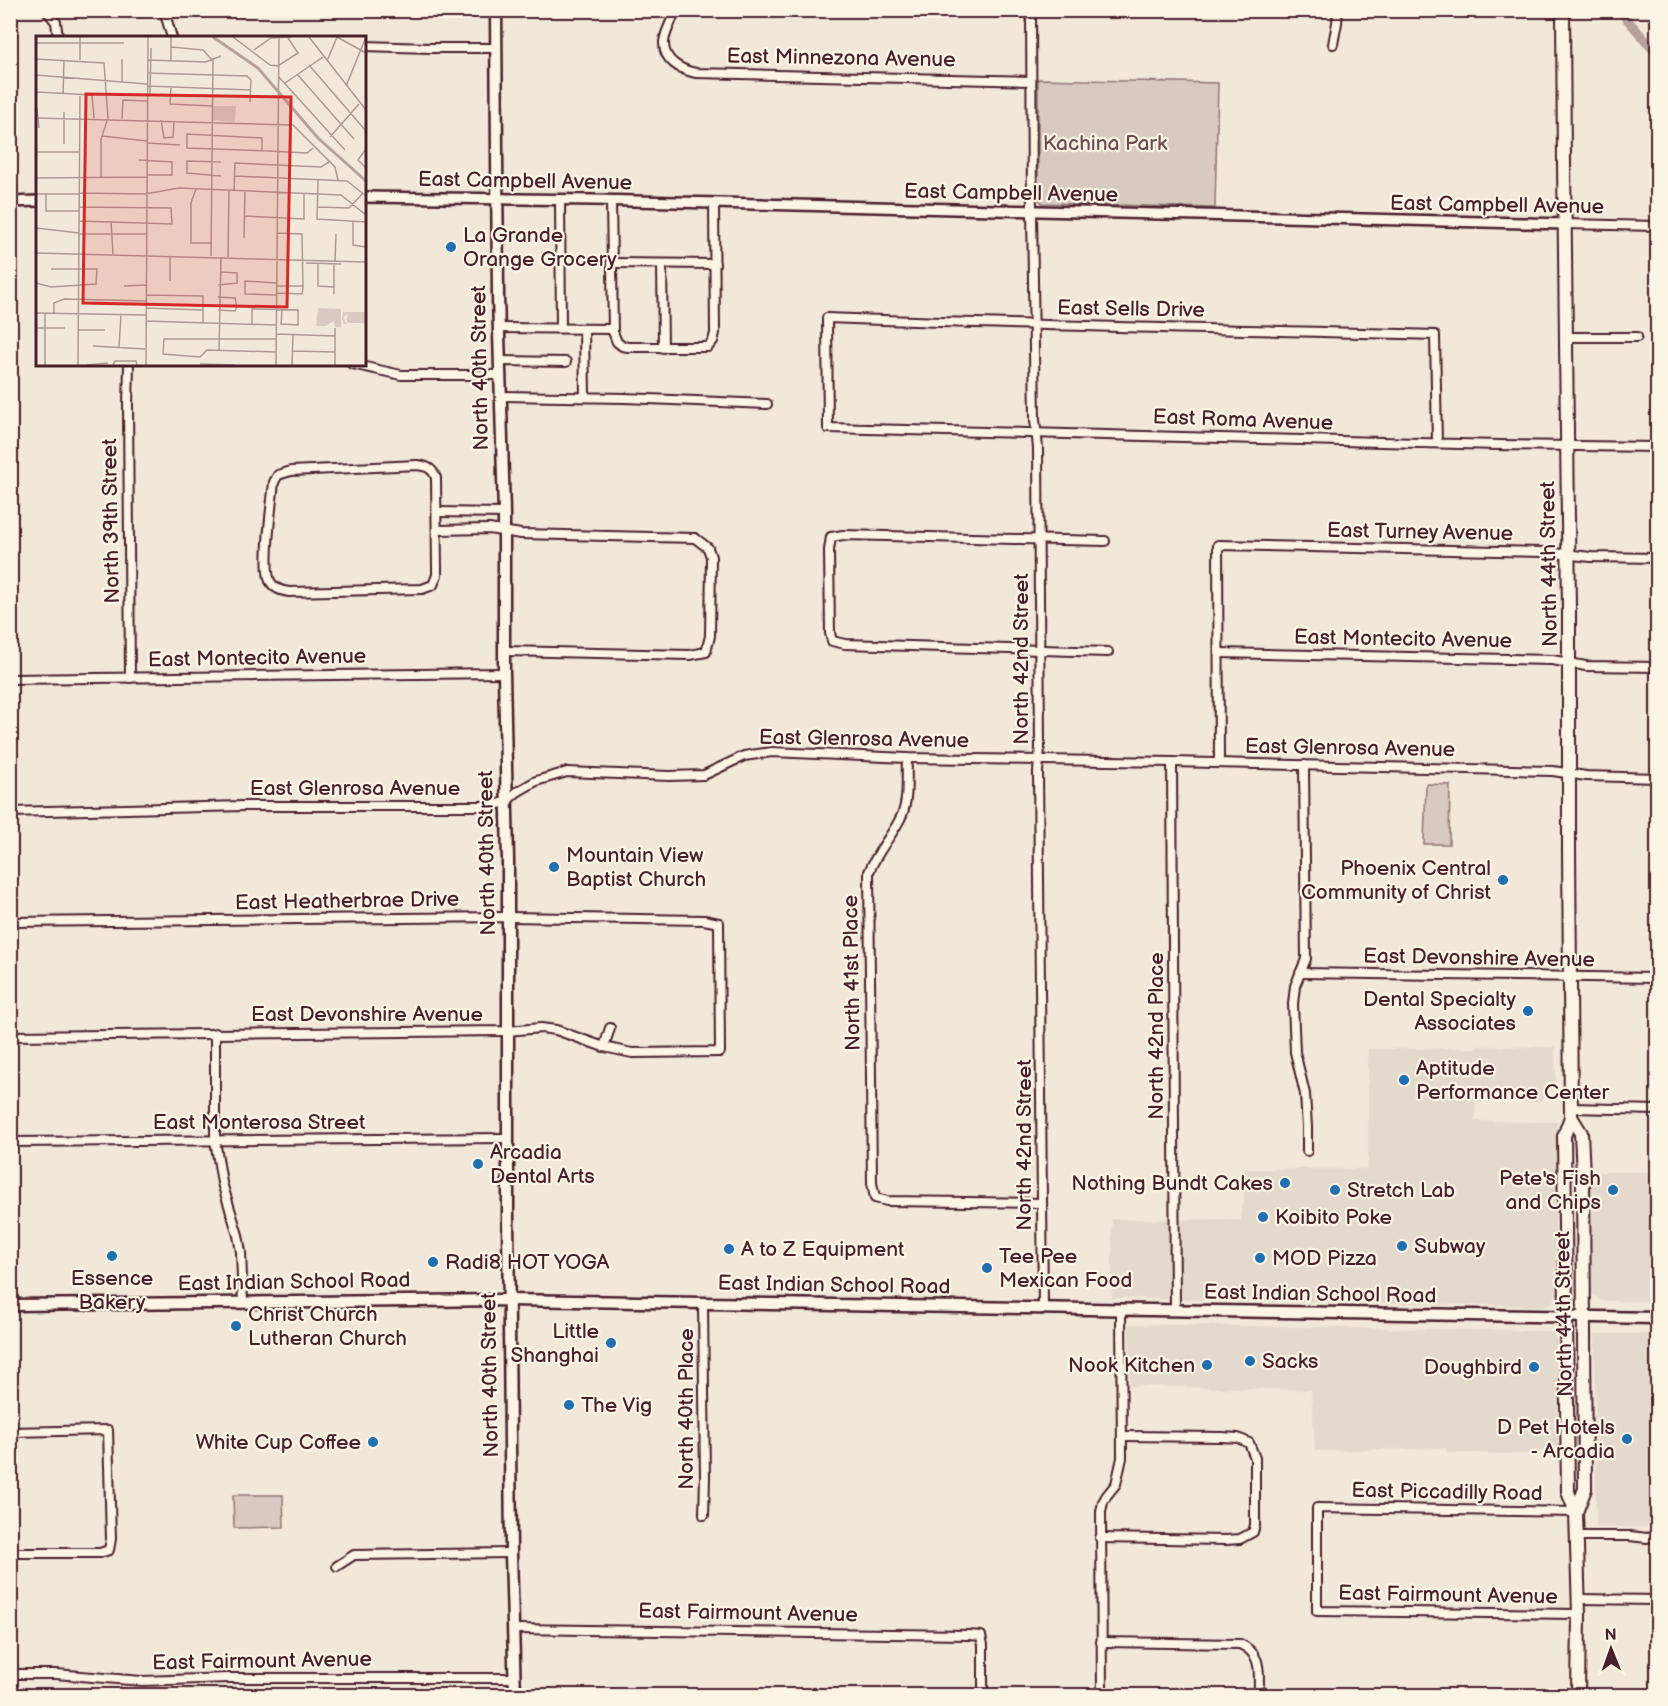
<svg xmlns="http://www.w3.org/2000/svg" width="1668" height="1706" font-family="'Balsamiq Sans',sans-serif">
	<rect width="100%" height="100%" fill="#f1e8da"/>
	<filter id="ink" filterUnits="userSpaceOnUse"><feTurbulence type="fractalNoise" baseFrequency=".0167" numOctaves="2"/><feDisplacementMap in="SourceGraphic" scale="12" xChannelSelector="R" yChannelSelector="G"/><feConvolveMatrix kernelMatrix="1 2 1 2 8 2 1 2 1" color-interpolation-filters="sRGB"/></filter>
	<g filter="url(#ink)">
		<g fill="#e4d9cd">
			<polygon points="1476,1046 1555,1047 1556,1081 1547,1097 1537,1102 1476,1102 1475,1121 1557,1122 1556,1280 1557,1293 1553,1302 1544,1306 1112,1298 1112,1219 1241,1220 1241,1205 1244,1205 1244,1169 1368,1169 1368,1049 1476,1048"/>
			<polygon points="1590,1172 1652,1172 1653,1245 1657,1246 1657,1301 1601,1301 1591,1292"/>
			<polygon points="1129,1324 1547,1331 1554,1334 1557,1341 1558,1454 1548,1451 1528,1454 1447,1453 1446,1448 1315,1451 1311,1390 1130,1386"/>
			<polygon points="1595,1334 1657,1334 1657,1520 1653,1520 1647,1527 1596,1527"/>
		</g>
		<g fill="#d8cac0" stroke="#917476" stroke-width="1.5">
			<polygon points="1038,79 1218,83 1215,208 1042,203 1038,198"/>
			<polygon points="1426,784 1450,785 1449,844 1424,844"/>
			<polygon points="233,1495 283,1495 284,1527 234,1528"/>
		</g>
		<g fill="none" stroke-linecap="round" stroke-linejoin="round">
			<polyline stroke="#b6a19c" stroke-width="9" points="1619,10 1658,55"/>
			<defs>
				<g id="minor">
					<polyline points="46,10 56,22 58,38"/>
					<polyline points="164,10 172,38"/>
					<path d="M676 10C672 20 665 32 664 42 663 61 681 70 696 73L1031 81"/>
					<polyline points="1031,10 1032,211 1035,420 1038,448 1040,748 1038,772 1043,1308"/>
					<polyline points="1333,44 1337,23 1338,10"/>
					<polyline points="364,46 430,48 496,48"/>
					<polyline points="560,199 561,328"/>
					<polyline points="611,200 613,332 617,342 622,346 628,347 708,347 713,341 715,333 714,203"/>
					<polyline points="1565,224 1658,226"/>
					<polyline points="611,263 715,264"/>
					<polyline points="662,264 663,348"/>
					<polyline points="498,328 612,329"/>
					<polyline points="584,329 585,397"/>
					<polyline points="1565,337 1637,337"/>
					<polyline points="499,361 566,362"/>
					<polyline points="129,364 128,405 130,678"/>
					<polyline points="352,364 401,375 500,375"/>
					<polyline points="500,396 625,398 767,404"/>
					<path d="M1437 443 1435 335C1233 329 1030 326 827 318L828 428 1499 445 1658 447"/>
					<path d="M417 465C426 466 433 468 436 478L437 569V575L433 585 422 589 289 592C281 591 274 589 270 581 263 565 272 502 274 482L278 475 291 471Z"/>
					<polyline points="437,512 504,513"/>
					<polyline points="437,530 489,529 521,534 695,538 708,548 711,557 710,636 706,652 690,655 504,651"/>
					<polyline points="1105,541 843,535 831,537 829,550 830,633 832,641 845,644 1108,652"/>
					<polyline points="1219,653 1552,660 1586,666 1658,667"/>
					<polyline points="10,679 504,673"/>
					<path d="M907 758C906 776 909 798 902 815 893 835 877 851 869 872L872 1183 875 1198 887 1201 1042 1203"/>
					<polyline points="1172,762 1175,1311"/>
					<polyline points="1219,763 1218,545 1545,552 1591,557 1658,558"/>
					<polyline points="1304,765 1306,959 1295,986 1293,1004 1295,1052 1305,1094 1307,1127 1307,1151"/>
					<polyline points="10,812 243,806 493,806 507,801 517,792 536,781 567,772 669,776 704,775 744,756 772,752 907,758 1172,762 1553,771 1586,776 1658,778"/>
					<polyline points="10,922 508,917 704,920 719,923 720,1052 632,1053 604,1047 556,1030 541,1028 507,1031 10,1036"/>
					<polyline points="1300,973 1658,978"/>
					<polyline points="215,1033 215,1140 222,1183 238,1235 241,1252 243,1302"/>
					<polyline points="604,1047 610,1028"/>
					<polyline points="1571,1108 1658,1110"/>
					<polyline points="10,1142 508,1138"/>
					<polyline points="703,1303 705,1477 704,1515"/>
					<polyline points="10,1432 108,1430 111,1539 109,1550 100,1553 10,1553"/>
					<polyline points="1576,1512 1317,1508 1317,1611 1579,1614"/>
					<polyline points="1576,1536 1630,1536 1647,1538 1658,1535"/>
					<polyline points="1100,1538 1226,1540 1240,1539 1253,1532 1255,1525 1255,1458 1249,1443 1238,1438 1222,1437 1122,1436"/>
					<polyline points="337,1566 354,1555 511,1553"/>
					<polyline points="1578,1599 1658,1600"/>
					<polyline points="513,1629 969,1635 981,1636 983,1645 983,1696"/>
					<path d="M1101 1642 1240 1644C1264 1655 1258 1673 1259 1696"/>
					<polyline points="10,1674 56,1674 142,1681 228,1678 515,1678"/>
					<polyline points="1102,1696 1101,1512 1103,1502 1107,1495 1116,1484 1122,1458 1121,1309"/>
				</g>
				<g id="tertiary">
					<polyline points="364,197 594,200 1565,224"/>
					<polyline points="10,202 38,201"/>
				</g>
				<g id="secondary">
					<polyline points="496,10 498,296 504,513 504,673 508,860 508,1215 511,1553 515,1696"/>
					<polyline points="10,1305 509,1300 1658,1318"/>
				</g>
				<g id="primary">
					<polyline points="1563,10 1564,163 1569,609 1569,849 1571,1117 1564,1136 1568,1492 1576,1512 1579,1614 1578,1696"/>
					<polyline points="1571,1117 1581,1133 1583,1175 1585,1489 1576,1512"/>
				</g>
			</defs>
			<use href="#minor" stroke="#4a1f2b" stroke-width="12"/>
			<use href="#tertiary" stroke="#4a1f2b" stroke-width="14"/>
			<use href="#secondary" stroke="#4a1f2b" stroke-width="15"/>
			<use href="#primary" stroke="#4a1f2b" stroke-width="16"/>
			<use href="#minor" stroke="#fcf5e5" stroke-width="8"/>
			<use href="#tertiary" stroke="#fcf5e5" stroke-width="9"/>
			<use href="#secondary" stroke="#fcf5e5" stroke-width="10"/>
			<use href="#primary" stroke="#fcf5e5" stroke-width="12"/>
		</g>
	</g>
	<g fill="#1f6fb2" stroke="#fcf5e5" stroke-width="2">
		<circle cx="451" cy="247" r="6"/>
		<circle cx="554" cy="867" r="6"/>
		<circle cx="1503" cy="880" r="6"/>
		<circle cx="1528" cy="1011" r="6"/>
		<circle cx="1404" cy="1080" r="6"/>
		<circle cx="478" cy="1164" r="6"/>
		<circle cx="1285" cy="1183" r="6"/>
		<circle cx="1335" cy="1190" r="6"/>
		<circle cx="1613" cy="1190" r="6"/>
		<circle cx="1263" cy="1217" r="6"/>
		<circle cx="1402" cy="1246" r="6"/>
		<circle cx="729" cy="1249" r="6"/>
		<circle cx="112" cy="1256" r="6"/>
		<circle cx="1260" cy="1258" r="6"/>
		<circle cx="433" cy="1262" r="6"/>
		<circle cx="987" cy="1268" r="6"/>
		<circle cx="236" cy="1326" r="6"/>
		<circle cx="611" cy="1343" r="6"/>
		<circle cx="1250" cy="1361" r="6"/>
		<circle cx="1207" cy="1365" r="6"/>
		<circle cx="1534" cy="1367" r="6"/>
		<circle cx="569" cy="1405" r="6"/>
		<circle cx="1627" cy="1439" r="6"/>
		<circle cx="373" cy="1442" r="6"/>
	</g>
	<g text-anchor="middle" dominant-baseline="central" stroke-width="4.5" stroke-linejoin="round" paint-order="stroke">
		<g font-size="21" fill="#4a1f2b" stroke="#fcf5e5">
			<text transform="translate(841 58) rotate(1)">East Minnezona Avenue</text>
			<text transform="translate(525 181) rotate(1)">East Campbell Avenue</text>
			<text transform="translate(1011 193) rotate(1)">East Campbell Avenue</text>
			<text transform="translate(1497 205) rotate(1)">East Campbell Avenue</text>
			<text transform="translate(1131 309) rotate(1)">East Sells Drive</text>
			<text transform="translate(480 368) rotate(-91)">North 40th Street</text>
			<text transform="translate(1243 420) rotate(2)">East Roma Avenue</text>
			<text transform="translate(111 521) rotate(-91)">North 39th Street</text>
			<text transform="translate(1420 532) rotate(1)">East Turney Avenue</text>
			<text transform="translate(1549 564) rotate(-91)">North 44th Street</text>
			<text transform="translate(1403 639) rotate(1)">East Montecito Avenue</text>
			<text transform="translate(257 658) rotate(-1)">East Montecito Avenue</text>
			<text transform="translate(1021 659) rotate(-90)">North 42nd Street</text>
			<text transform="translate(864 739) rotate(1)">East Glenrosa Avenue</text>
			<text transform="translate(1350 748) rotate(1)">East Glenrosa Avenue</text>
			<text x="355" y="788">East Glenrosa Avenue</text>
			<text transform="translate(487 853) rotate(-91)">North 40th Street</text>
			<text transform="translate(347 901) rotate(-1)">East Heatherbrae Drive</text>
			<text transform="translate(1479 958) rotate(1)">East Devonshire Avenue</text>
			<text transform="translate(852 973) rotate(-91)">North 41st Place</text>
			<text x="367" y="1014">East Devonshire Avenue</text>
			<text transform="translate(1156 1036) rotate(-90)">North 42nd Place</text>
			<text x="259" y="1122">East Monterosa Street</text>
			<text transform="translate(1024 1145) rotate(-90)">North 42nd Street</text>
			<text transform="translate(294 1282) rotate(-1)">East Indian School Road</text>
			<text transform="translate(834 1285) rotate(1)">East Indian School Road</text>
			<text transform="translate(1320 1294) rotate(1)">East Indian School Road</text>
			<text transform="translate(1564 1314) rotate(-91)">North 44th Street</text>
			<text transform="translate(490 1375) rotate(-91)">North 40th Street</text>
			<text transform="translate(686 1409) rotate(-90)">North 40th Place</text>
			<text transform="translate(1447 1492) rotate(1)">East Piccadilly Road</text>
			<text transform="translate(1448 1595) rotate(1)">East Fairmount Avenue</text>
			<text transform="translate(748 1613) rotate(1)">East Fairmount Avenue</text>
			<text transform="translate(262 1661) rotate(-1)">East Fairmount Avenue</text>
		</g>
		<g font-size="21" fill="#6e4a50" stroke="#fcf5e5">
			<text x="1105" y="143">Kachina Park</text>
		</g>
		<g font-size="21" fill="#4a1f2b" stroke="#fcf5e5" text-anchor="start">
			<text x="463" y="235">La Grande<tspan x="463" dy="24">Orange Grocery</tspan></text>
			<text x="566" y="855">Mountain View<tspan x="566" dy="24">Baptist Church</tspan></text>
			<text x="1491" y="868" text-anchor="end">Phoenix Central<tspan x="1491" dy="24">Community of Christ</tspan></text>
			<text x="1516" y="999" text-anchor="end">Dental Specialty<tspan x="1516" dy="24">Associates</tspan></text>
			<text x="1416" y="1068">Aptitude<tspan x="1416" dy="24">Performance Center</tspan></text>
			<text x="490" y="1152">Arcadia<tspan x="490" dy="24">Dental Arts</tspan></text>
			<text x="1601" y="1178" text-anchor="end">Pete's Fish<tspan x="1601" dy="24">and Chips</tspan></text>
			<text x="1273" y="1183" text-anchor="end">Nothing Bundt Cakes</text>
			<text x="1347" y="1190">Stretch Lab</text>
			<text x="1275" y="1217">Koibito Poke</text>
			<text x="1414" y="1246">Subway</text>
			<text x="741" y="1249">A to Z Equipment</text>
			<text x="999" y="1256">Tee Pee<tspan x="999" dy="24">Mexican Food</tspan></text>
			<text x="1272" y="1258">MOD Pizza</text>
			<text x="445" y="1262">Radi8 HOT YOGA</text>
			<text x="112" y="1278" text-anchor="middle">Essence<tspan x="112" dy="24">Bakery</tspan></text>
			<text x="248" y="1314">Christ Church<tspan x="248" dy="24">Lutheran Church</tspan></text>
			<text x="599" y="1331" text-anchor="end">Little<tspan x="599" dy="24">Shanghai</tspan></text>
			<text x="1262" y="1361">Sacks</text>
			<text x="1195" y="1365" text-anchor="end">Nook Kitchen</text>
			<text x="1522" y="1367" text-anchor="end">Doughbird</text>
			<text x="581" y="1405">The Vig</text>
			<text x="1615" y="1427" text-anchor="end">D Pet Hotels<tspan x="1615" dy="24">- Arcadia</tspan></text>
			<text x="361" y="1442" text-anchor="end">White Cup Coffee</text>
		</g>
	</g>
	<g transform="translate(36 36)">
		<rect width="330" height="330" fill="#f1e8da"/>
		<path d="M177 70H200L199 86 177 84ZM282 272 305 273V291H299L298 285 290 290H280ZM307 276H330V287H311V278L307 282 311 288 330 289 308 288 306 283Z" fill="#d8cac0"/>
		<path fill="none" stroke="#b6a19c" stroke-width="3" d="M177 1 222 32 282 102 330 145"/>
		<path fill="none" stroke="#ae9894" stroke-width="1.5" d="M197 1 234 29 242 30 262 17 252 2M273 1 330 74M301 1 330 17M0 7H88M135 11 167 14 177 25 175 220M218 14 235 2 255 1M0 23 68 27 72 82 65 103V141M44 24V1M112 24 170 26 185 20M135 25V1M291 25 301 1M273 29 330 95M111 37 211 40 215 44 214 66M261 38 318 103M0 39 111 48M242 40 309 114M86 47V23M249 47 287 21M112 50 215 54M310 50 330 1M135 51 134 68 177 70M0 56 56 59 58 82M27 58 28 24M114 59 115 12M1 72 3 92M28 76V108M0 82 257 89 299 131 302 144M86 83 87 64 111 65M125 84 128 102 137 101 138 85M66 100 111 105M294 101 323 68M111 107 144 109M330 113 322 124 330 132M226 115V102L151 98V112L233 115 271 117 277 112M0 116H43M103 124 136 126V139H111M185 126 151 125V137L185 140M199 140 311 145 330 160M0 142 111 141M282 144 281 183 330 186M160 153 155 167V207H176M198 154 199 127 285 131 293 126M43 157 109 158 143 152 305 159 330 179M0 158H43M10 158V175H43M281 171 313 172 327 157M208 180 268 183V157M43 185 136 188 135 172 43 171M75 185 77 218M317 186V209L330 211M0 192 43 197M43 198H110M208 202 209 154M0 217 330 226M192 221 193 154M299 225 300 198M270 227 305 228M282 227V250L298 251M298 227V258M134 245V220M0 247 15 251 60 248 61 233H15M182 249 201 247V237L185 236M88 250 110 249M240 250H267M241 257 266 258 267 252 266 198 241 197M110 259 167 260V287M240 259 209 258V245L240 247M110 272 167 274M182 274 199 275 201 271 199 262 182 261M246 274 245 288 262 289V274M0 277 110 279M18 277V267L28 263 110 265M110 285 240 289M216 288V273L263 274M0 292H29M43 294H69M240 298 299 300M57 310 109 313M83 311 85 279M183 314 185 221M257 315 299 316M240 316 171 314 164 321 127 318 128 303H240M164 328 199 329M9 329V277M42 329 44 60M51 329 72 327M77 329 79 325H100L101 329M110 329 112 1M240 329 243 1M256 329 257 298M299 329V292"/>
		<path fill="#d62828" fill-opacity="0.15" stroke="#d62828" stroke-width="3" d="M50 58 255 61 251 271 47 267Z"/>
		<rect width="330" height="330" fill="none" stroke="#4a1f2b" stroke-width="3"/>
	</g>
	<rect width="1668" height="1706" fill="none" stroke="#fcf5e5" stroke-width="36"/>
	<rect x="18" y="18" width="1632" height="1670" fill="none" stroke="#4a1f2b" stroke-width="2" filter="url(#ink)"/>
	<g transform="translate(1611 1649) rotate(359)" stroke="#fcf5e5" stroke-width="4.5" paint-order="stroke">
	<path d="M0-4.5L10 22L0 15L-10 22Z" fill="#4a1f2b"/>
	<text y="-9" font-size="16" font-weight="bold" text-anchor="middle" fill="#4a1f2b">N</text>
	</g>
</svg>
